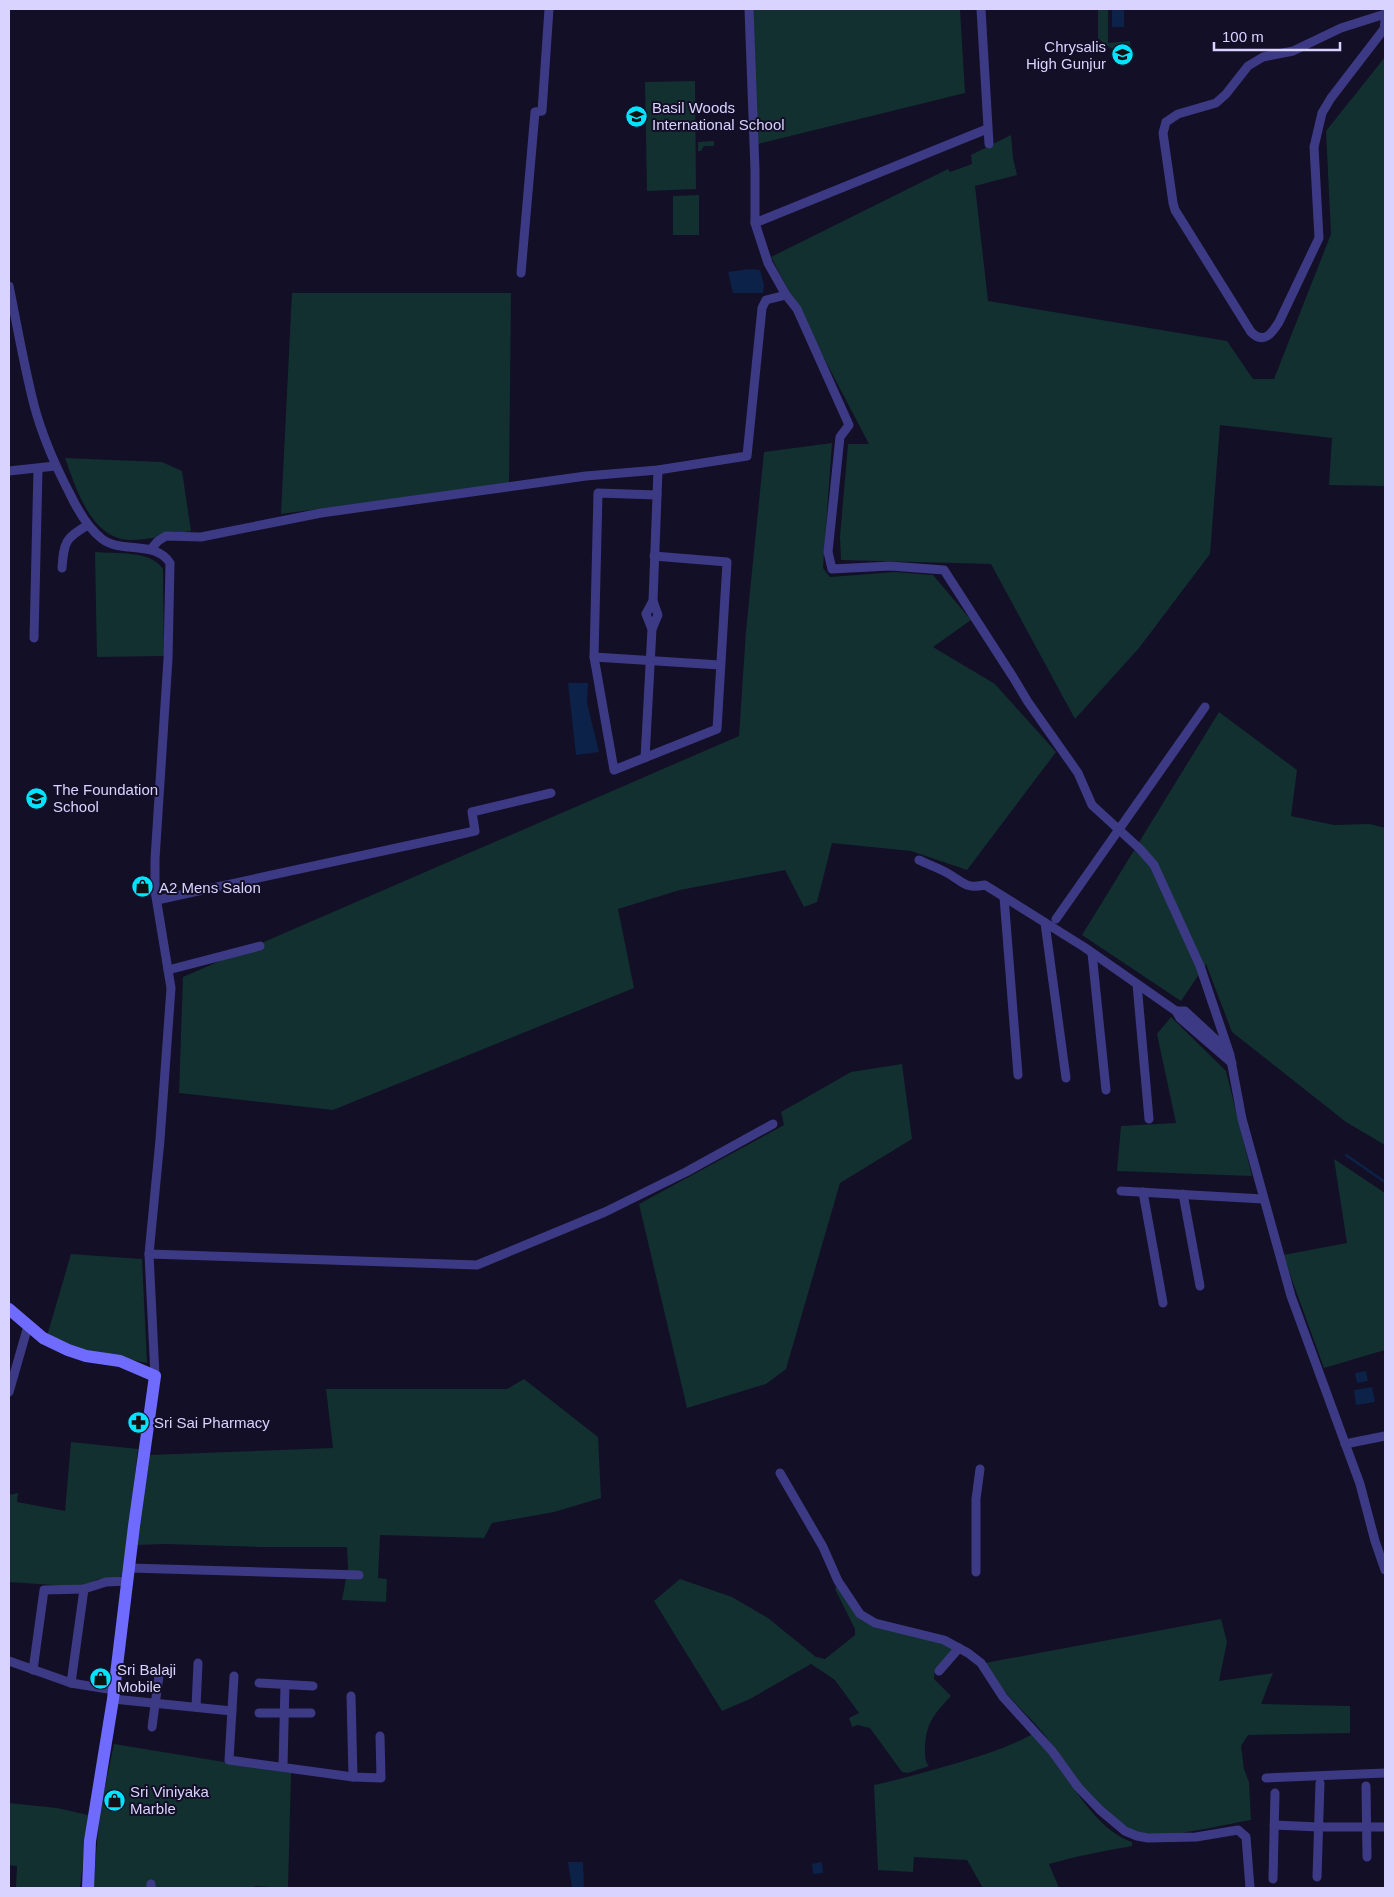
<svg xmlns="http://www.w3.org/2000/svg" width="1394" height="1897" font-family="Helvetica,sans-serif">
	<rect width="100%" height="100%" fill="#130f26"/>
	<g fill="#12302f">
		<polygon points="752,9 960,9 965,93 758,144"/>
		<path d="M1098 9H1108V43L1130 41 1131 52C1117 53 1108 48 1098 38Z"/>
		<polygon points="1385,57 1385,486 1329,485 1332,438 1220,425 1210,554 1139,648 1075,719 991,564 841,560 840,537 848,444 869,444 771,257 948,169 950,172 972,164 971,155 1011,135 1013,158 1017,175 975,186 988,301 1227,341 1253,379 1274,379 1331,234 1326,131"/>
		<polygon points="695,81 696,189 647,191 645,82"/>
		<polygon points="714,141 714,146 704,146 701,151 698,151 698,142"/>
		<polygon points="699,195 699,235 673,235 673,196"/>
		<polygon points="292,293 511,293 509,483 281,514"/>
		<polygon points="832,443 823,568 830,577 895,572 933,575 971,620 933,647 995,684 1056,752 967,870 911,851 832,843 817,902 804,907 785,870 680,890 618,909 634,988 333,1110 179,1093 183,977 739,736 746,631 764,452"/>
		<path d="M65 458 162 462 182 471 191 531C171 534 149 540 130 540 91 539 76 488 65 458Z"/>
		<path d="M95 552C116 554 151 550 163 569L164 656 97 657Z"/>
		<polygon points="1219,712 1297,770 1291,816 1334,825 1370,824 1385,828 1385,1145 1346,1122 1232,1032 1206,964 1181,1001 1082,935"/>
		<polygon points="1171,1017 1226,1071 1252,1176 1117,1171 1121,1126 1176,1123 1157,1034"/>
		<polygon points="902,1064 912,1139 840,1183 786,1369 766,1384 687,1408 639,1204 784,1125 781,1112 851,1072"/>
		<polygon points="1334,1159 1385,1193 1385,1350 1324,1368 1283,1255 1347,1243"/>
		<polygon points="71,1254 142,1259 147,1363 75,1348 47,1336"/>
		<polygon points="524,1379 598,1437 601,1498 554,1512 492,1523 484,1538 380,1535 378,1578 387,1579 386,1602 342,1600 348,1568 347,1547 260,1547 166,1544 136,1545 150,1455 333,1448 326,1389 507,1389"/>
		<polygon points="71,1442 138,1449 124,1575 113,1579 98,1579 82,1587 9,1582 9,1495 18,1493 17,1502 65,1511"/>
		<path d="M680 1579 732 1597 768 1618 816 1657 825 1659 855 1635V1629L835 1589 838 1584 861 1620 934 1641 953 1648 950 1654 935 1669 934 1679 951 1696C933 1715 925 1725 925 1751 925 1758 925 1761 929 1766L908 1773 902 1772 870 1728 858 1725 852 1727 849 1718 859 1713 835 1680 811 1664 750 1699 722 1711 654 1601Z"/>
		<path d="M1221 1619 1227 1642 1219 1681 1273 1673 1261 1704 1350 1706V1733L1248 1735 1241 1746 1244 1769 1249 1782 1251 1820C1221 1825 1167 1840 1139 1832 1120 1827 1090 1799 1078 1783 1066 1767 1056 1749 1043 1733 1032 1719 1019 1708 1007 1694 999 1685 992 1674 985 1663Z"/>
		<path d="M1033 1734C1065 1765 1087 1826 1132 1842V1846C1104 1851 1077 1856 1049 1864L1059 1888H983L967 1860 914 1857 913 1872 878 1870 874 1785C902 1779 929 1771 957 1763 983 1755 1009 1747 1033 1734Z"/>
		<polygon points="114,1744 291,1773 288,1888 255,1886 254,1888 93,1888 100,1810"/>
		<polygon points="9,1803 57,1808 88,1815 80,1888 16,1887 17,1866 9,1865"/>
	</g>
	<g fill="#0c2248">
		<rect x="1112" y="9" width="12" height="18"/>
		<polygon points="749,269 760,270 764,285 763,293 733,293 728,272"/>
		<polygon points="568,683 588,683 587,703 599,752 576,755"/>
		<polygon points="1366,1371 1368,1381 1357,1383 1355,1373"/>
		<polygon points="1372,1387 1375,1402 1356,1405 1354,1390"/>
		<polygon points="568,1862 583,1862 584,1888 572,1888"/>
		<polygon points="822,1862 823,1873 813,1874 812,1864"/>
	</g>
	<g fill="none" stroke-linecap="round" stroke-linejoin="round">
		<polyline stroke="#0c2248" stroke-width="2.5" points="1346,1155 1385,1182"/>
		<g stroke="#3d3a85" stroke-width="9">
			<polyline points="749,9 755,170 755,223 768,263 786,295 797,309 849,425 840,437 828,552 832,569 890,566 944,570 1013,677 1028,702 1078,773 1092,805 1140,849 1154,865 1200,966 1230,1055 1242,1119 1291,1296 1360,1484 1375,1541 1385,1570"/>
			<polyline points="981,9 989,144"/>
			<path d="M1385 14 1341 28 1293 51 1263 57 1248 66 1226 94 1216 103 1178 114 1166 122 1163 133 1173 203 1175 210 1251 332C1264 345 1272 333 1279 322L1319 238 1314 147 1322 113 1331 98 1384 29 1385 21"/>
			<polyline points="755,223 987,129"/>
			<polyline points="521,273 535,112 542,111 549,9"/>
			<path d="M9 286C17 325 24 366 34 405 42 435 55 465 69 492 77 509 87 527 102 539 122 554 156 540 170 563L168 659 155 859V891L171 988 160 1140 149 1254 155 1376"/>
			<polyline points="9,471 55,466"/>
			<polyline points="151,549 158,541 166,536 201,537 321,513 586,476 658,470 747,456 762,308 766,300 786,295"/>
			<polyline points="654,556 727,562 717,729 614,770 594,657 598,493 657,495"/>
			<path d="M62 568C64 542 65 538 88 525"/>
			<polyline points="652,629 658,615 653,601"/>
			<polyline points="34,638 38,469"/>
			<polyline points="594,657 720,665"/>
			<polyline points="645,758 652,629 646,614 653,601 658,470"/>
			<path d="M919 860C929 865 939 868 949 874 964 883 966 889 985 885L1084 947 1176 1011 1180 1018 1232 1063"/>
			<polyline points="1004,897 1018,1075"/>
			<polyline points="157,900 475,831 472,812 551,793"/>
			<polyline points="1056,919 1205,707"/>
			<polyline points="1045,923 1066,1078"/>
			<polyline points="1092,953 1106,1090"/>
			<polyline points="168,970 260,946"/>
			<polyline points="1137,984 1149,1119"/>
			<polyline points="1176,1011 1185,1011 1226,1049"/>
			<polyline points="1121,1191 1263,1199"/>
			<polyline points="1143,1192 1163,1303"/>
			<polyline points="1183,1194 1200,1286"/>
			<polyline points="149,1254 477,1265 605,1212 686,1172 773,1124"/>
			<polyline points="9,1392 28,1326"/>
			<polyline points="1345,1444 1385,1436"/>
			<polyline points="780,1473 823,1547 838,1581 860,1614 875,1623 944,1640 968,1653 981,1663 1003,1697 1052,1751 1078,1787 1100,1810 1125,1831 1137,1836 1148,1838 1196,1837 1238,1830 1246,1837 1250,1888"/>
			<polyline points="130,1568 359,1575"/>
			<polyline points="976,1572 976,1499 980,1469"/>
			<polyline points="9,1661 71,1683 114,1690"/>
			<polyline points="33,1670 44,1590 84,1589 106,1582 127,1581"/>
			<polyline points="939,1671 959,1648"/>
			<polyline points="234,1676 229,1760 353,1777 381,1778 380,1736"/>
			<polyline points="71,1683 84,1589"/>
			<polyline points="259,1683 313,1686"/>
			<polyline points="351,1696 353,1777"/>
			<polyline points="113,1699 232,1711"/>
			<polyline points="196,1707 198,1663"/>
			<polyline points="259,1713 311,1713"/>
			<polyline points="152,1727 159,1676"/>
			<polyline points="283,1766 285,1685"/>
			<polyline points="1266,1778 1385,1773"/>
			<polyline points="1366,1786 1367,1857"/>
			<polyline points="1274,1825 1319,1827 1385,1827"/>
			<polyline points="1317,1877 1320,1783"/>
			<polyline points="1273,1879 1275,1793"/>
			<polyline points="151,1888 151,1884"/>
		</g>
		<polyline stroke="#6f6bff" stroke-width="12" points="9,1309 43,1338 68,1350 86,1356 120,1361 155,1376 134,1526 113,1699 90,1841 88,1888"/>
	</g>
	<defs>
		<symbol id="school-disc" viewBox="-11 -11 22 22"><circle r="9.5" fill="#00e5ff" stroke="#130f26"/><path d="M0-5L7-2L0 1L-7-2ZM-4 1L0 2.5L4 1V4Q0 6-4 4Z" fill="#111"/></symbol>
		<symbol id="shop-disc" viewBox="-11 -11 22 22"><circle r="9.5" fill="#00e5ff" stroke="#130f26"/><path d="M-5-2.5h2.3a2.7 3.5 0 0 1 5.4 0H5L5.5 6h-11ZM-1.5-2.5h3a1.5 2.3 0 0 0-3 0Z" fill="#111"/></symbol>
		<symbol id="pharmacy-disc" viewBox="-11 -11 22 22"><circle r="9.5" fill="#00e5ff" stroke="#130f26"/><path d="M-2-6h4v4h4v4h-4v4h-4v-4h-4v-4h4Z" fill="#111"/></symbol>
	</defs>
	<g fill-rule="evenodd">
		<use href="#school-disc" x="1110" y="42" width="25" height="25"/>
		<use href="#school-disc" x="624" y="104" width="25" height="25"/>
		<use href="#school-disc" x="24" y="786" width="25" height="25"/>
		<use href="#shop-disc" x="130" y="874" width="25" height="25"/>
		<use href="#pharmacy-disc" x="126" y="1410" width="25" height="25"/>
		<use href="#shop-disc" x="88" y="1666" width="25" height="25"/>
		<use href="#shop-disc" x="102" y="1788" width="25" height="25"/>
	</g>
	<g text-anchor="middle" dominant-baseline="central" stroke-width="4" stroke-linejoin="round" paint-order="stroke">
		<g font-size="15" fill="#d9d4ff" stroke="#130f26" text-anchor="start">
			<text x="1106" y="46" text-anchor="end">Chrysalis<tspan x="1106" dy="17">High Gunjur</tspan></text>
			<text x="652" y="107">Basil Woods<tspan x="652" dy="17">International School</tspan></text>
			<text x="53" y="789">The Foundation<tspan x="53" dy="17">School</tspan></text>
			<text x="159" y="887">A2 Mens Salon</text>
			<text x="154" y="1422">Sri Sai Pharmacy</text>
			<text x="117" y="1669">Sri Balaji<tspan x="117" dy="17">Mobile</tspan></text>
			<text x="130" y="1791">Sri Viniyaka<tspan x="130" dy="17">Marble</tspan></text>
		</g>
	</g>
	<rect width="1394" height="1897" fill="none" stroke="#d9d4ff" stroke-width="20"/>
	<path d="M1214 42v8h126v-8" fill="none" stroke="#d9d4ff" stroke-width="2.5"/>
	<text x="1222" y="42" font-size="15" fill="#d9d4ff" stroke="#130f26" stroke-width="4" paint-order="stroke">100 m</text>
</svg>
